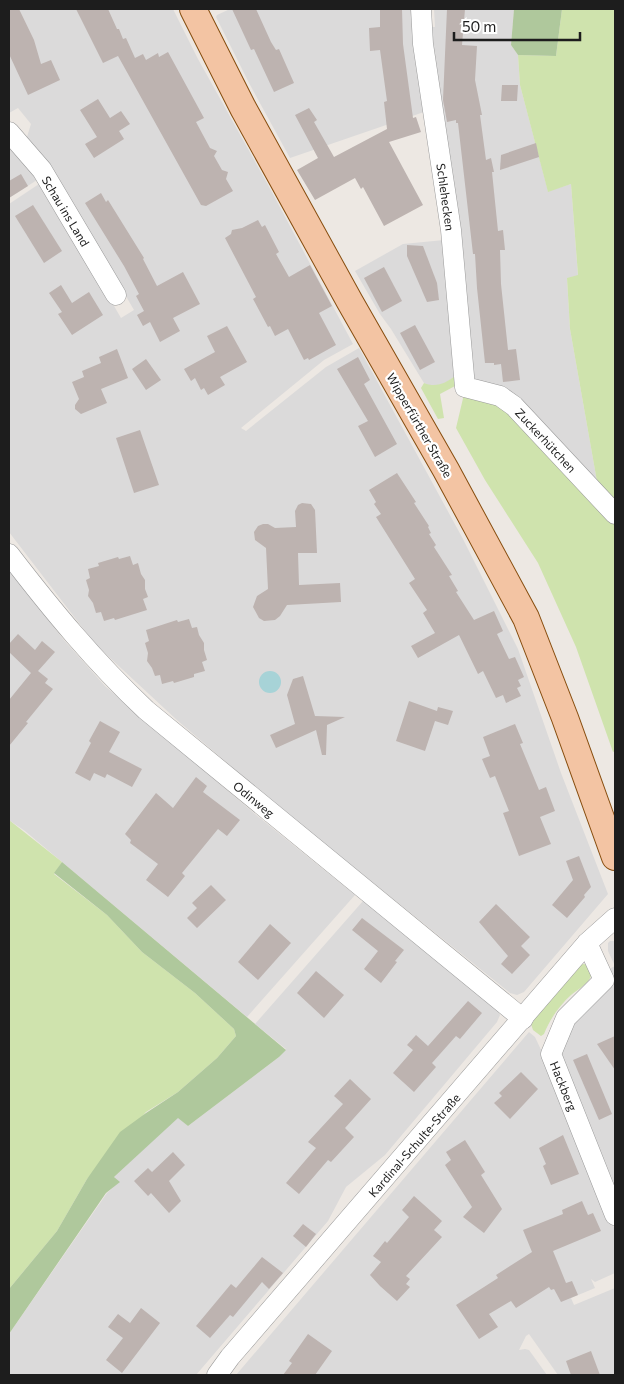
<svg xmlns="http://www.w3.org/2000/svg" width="624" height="1384" font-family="Commissioner,sans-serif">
	<rect width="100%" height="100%" fill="#ede8e3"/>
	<g fill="#dbdada">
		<polygon points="9,9 173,9 198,59 267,183 353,344 324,360 241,428 246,431 326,367 359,348 463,539 518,649 561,773 608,894 524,992 517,995 510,993 279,807 178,721 95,644 9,532 9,204 42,182 121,318 134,310 56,176 26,140 31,124 18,108 9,113"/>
		<polygon points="230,9 414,9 424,112 290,158 249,83 216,17 217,15"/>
		<polygon points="434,9 514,9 511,45 518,55 520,85 548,191 571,184 578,276 567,279 570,329 598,487 474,384 440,139 431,27 435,27"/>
		<polygon points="9,145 37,180 9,198"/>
		<polygon points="444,240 455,376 445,384 430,386 424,383 391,329 380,314 355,271 403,244"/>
		<polygon points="9,569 63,639 105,686 255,814 355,895 247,1017 25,831 9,820"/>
		<polygon points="363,901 496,1008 500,1015 497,1022 385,1155 346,1187 328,1221 196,1375 9,1375 9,1334 107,1193 119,1182 114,1177 178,1117 188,1126 279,1057 286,1049 255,1024"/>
		<polygon points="610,941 615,941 615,1190 563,1062 562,1052 565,1035 611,976 611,968 615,966 608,951 608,943"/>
		<polygon points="529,1032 535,1037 542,1052 615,1230 615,1273 595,1282 591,1279 595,1288 571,1298 574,1305 615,1288 615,1375 558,1375 529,1334 526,1336 519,1350 525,1349 529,1350 547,1375 236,1375"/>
	</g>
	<g fill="#cfe3ad">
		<polygon points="562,9 615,9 615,505 598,487 570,329 567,278 578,275 571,184 548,192 520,85 518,55 556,56"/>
		<path d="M455 376V386L440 394 444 418 438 419 421 388 424 383C436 388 446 383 455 376Z"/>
		<polygon points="465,390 501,402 615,520 615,751 613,752 576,647 538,563 485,480 456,428"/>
		<polygon points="9,820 62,862 54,874 107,915 142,952 195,993 234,1029 236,1036 217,1058 178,1092 146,1112 87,1179 57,1231 9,1289"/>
		<path d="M583 964 590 965C592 968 593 971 591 976 589 983 577 990 571 995 559 1006 550 1019 544 1034L541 1036 533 1030 531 1024 539 1012 578 966Z"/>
	</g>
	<g fill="#afc89c">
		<polygon points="514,9 562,9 556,56 518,55 511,45"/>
		<polygon points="62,862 286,1050 279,1057 188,1126 178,1118 114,1177 120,1182 106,1193 9,1334 9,1289 57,1231 87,1179 120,1132 146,1113 178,1092 217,1058 236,1036 234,1029 195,993 142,952 107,915 54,873"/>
	</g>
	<circle fill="#a7d3d7" cx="270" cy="682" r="11"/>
	<g fill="#bdb3b0">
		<polygon points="9,9 19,9 34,40 41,64 51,60 60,80 28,95 9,54"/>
		<polygon points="76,9 108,9 117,29 119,29 123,39 126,38 135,58 143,54 146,60 158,53 159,57 168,52 204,118 196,122 210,148 217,151 214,156 222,170 228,172 226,179 233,191 206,206 201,205 118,56 103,63"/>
		<polygon points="232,9 256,9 271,42 276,50 279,49 294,83 274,92 254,49 251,50"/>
		<polygon points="380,9 402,9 403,44 413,118 416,117 421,132 389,142 423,205 384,226 363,187 361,189 355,178 315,200 297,170 318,158 295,115 309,108 317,120 314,122 334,157 387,129 384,102 387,101 380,50 370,51 369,28 380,27"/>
		<polygon points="447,9 465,9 462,45 477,46 475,80 482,115 480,115 486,160 491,158 494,172 492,172 498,231 503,230 505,250 500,250 501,284 508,350 516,349 520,380 503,382 501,364 494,365 494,363 485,363 477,288 475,254 473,254 458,123 456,123 456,120 447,122 443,100"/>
		<polygon points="502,85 518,85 517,101 501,101"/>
		<polygon points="98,99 110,118 121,111 130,124 119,131 124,139 94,158 85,144 97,137 80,110"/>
		<polygon points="536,143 539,157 500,170 501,155"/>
		<polygon points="21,174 28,186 9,198 9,181"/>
		<polygon points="101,193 106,202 108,200 144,258 143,259 157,286 183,272 200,304 173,318 180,331 160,342 150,322 143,326 137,315 144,311 136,296 139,294 124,266 85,203"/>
		<polygon points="33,205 62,251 44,263 15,216"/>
		<polygon points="258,220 262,227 265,225 279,252 276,254 289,277 310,265 332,306 319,313 336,345 309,360 308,358 304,360 288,329 275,336 270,326 268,327 253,299 256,297 225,238 231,234 232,230 242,228"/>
		<polygon points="407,245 423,246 437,283 439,300 427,302 407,256"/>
		<polygon points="384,267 402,301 382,312 364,278"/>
		<polygon points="61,285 72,303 89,292 103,315 72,335 58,314 62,312 49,293"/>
		<polygon points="415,325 435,362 420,370 400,333"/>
		<polygon points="227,326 247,362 220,377 225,385 208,395 204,388 201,390 195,378 191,381 184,369 215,352 207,336"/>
		<polygon points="117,349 128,378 101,389 107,403 81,414 75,409 75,405 79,399 72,382 84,377 82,371 101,363 99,357"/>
		<polygon points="358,357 370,380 364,384 397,444 375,457 358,426 368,421 337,369"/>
		<polygon points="146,359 161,380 146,390 132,369"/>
		<polygon points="140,430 159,485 134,493 116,438"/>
		<polygon points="397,473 416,502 414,503 429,526 428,527 431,533 429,534 436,545 434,547 452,575 449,576 458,591 456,592 474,620 494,611 503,631 497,634 509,659 515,657 524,677 518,680 521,686 517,688 521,696 506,703 503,695 496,698 483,671 478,674 459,635 418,658 411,646 435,633 423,613 427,610 409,583 415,579 376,517 381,514 374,504 376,502 369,490"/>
		<polygon points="302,503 311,504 315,510 317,553 298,553 299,585 340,583 341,602 287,605 280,616 275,620 264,621 259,618 253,607 257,596 268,589 266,548 255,540 254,532 258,526 263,524 268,524 275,528 296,527 295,511 298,505"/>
		<polygon points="130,556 133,565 138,563 141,574 145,580 145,589 148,597 143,599 147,610 115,620 114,618 104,621 101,612 96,613 93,603 88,596 89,590 86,580 90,578 88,569 99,566 98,563 118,557 119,559"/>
		<polygon points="189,619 192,628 197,627 199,635 204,643 204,650 207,660 202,662 205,671 194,674 194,677 174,683 173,681 162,684 160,675 155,676 152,668 147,661 148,653 145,643 149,641 146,630 177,620 178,622"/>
		<polygon points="18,634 35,650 42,641 55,652 38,671 48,679 45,683 53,689 26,722 28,723 9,746 9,700 31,673 9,652 9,644"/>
		<polygon points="303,676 315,716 345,717 327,725 326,755 322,755 316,730 276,748 270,735 295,724 287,695 293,679"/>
		<polygon points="409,701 437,711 438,707 453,711 448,725 435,721 425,751 396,741"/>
		<polygon points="100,721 120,732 109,752 142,769 132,787 107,774 105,778 94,773 90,781 75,773 91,743 89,741"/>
		<polygon points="515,724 523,743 520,744 539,790 546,787 555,811 540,817 551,844 519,856 503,813 509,811 495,776 490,778 482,759 490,756 483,737"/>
		<polygon points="196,777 207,786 203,792 240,820 227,836 218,829 182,873 185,876 168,897 146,880 158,864 130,843 131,840 125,834 156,793 173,808"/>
		<polygon points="579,856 591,887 584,895 585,897 567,918 552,905 573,880 566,861"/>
		<polygon points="211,885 226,900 197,928 187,918 197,908 192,903"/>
		<polygon points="496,904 530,937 521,946 530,955 512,974 501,964 508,956 479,922"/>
		<polygon points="362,918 404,950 395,961 397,962 381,983 364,969 378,951 352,930"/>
		<polygon points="270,924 291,943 258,980 238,962"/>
		<polygon points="316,971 344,995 324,1018 297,993"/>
		<polygon points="468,1001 482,1013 460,1039 456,1036 432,1063 436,1067 414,1092 393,1073 413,1050 407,1045 416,1035 428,1046"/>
		<polygon points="615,1036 615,1070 597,1044"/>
		<polygon points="587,1054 612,1114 599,1120 573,1060"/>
		<polygon points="521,1072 538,1089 510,1119 494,1103 502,1096 499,1093"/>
		<polygon points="350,1079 371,1099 345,1128 354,1137 331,1162 328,1160 299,1194 286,1183 316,1148 308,1142 343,1104 334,1096"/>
		<polygon points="563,1135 579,1174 551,1185 543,1166 546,1164 539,1148"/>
		<polygon points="465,1140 485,1172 481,1175 502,1209 484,1233 463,1217 472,1207 445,1165 451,1160 446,1152"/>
		<polygon points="173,1152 185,1165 169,1181 181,1201 169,1213 151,1193 148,1196 134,1181 148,1168 152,1172"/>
		<polygon points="414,1196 442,1221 434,1230 442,1237 406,1276 410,1279 406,1284 410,1287 397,1301 380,1286 370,1275 381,1262 373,1256 385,1241 387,1243 409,1217 402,1210"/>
		<polygon points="582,1201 588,1215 593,1213 601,1231 553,1251 566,1283 572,1281 578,1295 561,1302 554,1289 551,1290 549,1287 516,1308 511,1301 489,1314 498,1327 479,1339 456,1305 498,1278 496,1275 532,1252 523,1230 563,1214 562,1210"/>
		<polygon points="303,1224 316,1234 306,1247 293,1236"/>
		<polygon points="262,1257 283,1273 269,1289 262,1282 233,1317 230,1315 210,1338 196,1326 231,1284 236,1288"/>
		<polygon points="141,1308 160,1323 122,1373 106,1360 123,1338 108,1327 118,1314 130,1323"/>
		<polygon points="308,1334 332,1351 315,1375 283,1375 292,1363 289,1361"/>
		<polygon points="591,1351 600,1375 571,1375 566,1361"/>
	</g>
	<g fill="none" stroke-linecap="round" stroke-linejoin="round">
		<defs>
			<g id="minor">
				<polyline points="421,9 423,44 451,230 465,387 500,396 514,406 615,514"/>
				<polyline points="9,132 42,170 116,295"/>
				<path d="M9 554C52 610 94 661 146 710L523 1019"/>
				<polyline points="587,943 604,980 566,1018 551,1054 615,1215"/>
				<polyline points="217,1375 230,1357 587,943 615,918"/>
			</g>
			<polyline id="major" points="193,9 243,108 350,302 446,470 526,618 565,718 615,857"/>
		</defs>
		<use href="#minor" stroke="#9a9a9a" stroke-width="21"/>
		<use href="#major" stroke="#874d0e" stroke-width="28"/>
		<use href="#minor" stroke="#fff" stroke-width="20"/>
		<use href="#major" stroke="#f3c4a3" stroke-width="26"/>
	</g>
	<g text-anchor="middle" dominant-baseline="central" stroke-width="4.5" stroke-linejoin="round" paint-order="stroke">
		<g font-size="12" fill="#1d1d1d" stroke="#fff">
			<text transform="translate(446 197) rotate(82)">Schlehecken</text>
			<text transform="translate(66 211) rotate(59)">Schau ins Land</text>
			<text transform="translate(420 425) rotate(60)">Wipperfürther Straße</text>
			<text transform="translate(546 440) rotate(47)">Zuckerhütchen</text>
			<text transform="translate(254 799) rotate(39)">Odinweg</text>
			<text transform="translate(564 1086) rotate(68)">Hackberg</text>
			<text transform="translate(414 1145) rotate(-49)">Kardinal-Schulte-Straße</text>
		</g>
	</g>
	<rect width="624" height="1384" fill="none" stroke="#1d1d1d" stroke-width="20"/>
	<path d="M454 32v8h126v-8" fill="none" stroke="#1d1d1d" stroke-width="2.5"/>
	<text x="462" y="32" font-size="15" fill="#1d1d1d" stroke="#ffffff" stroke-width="4" paint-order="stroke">50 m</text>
</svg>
